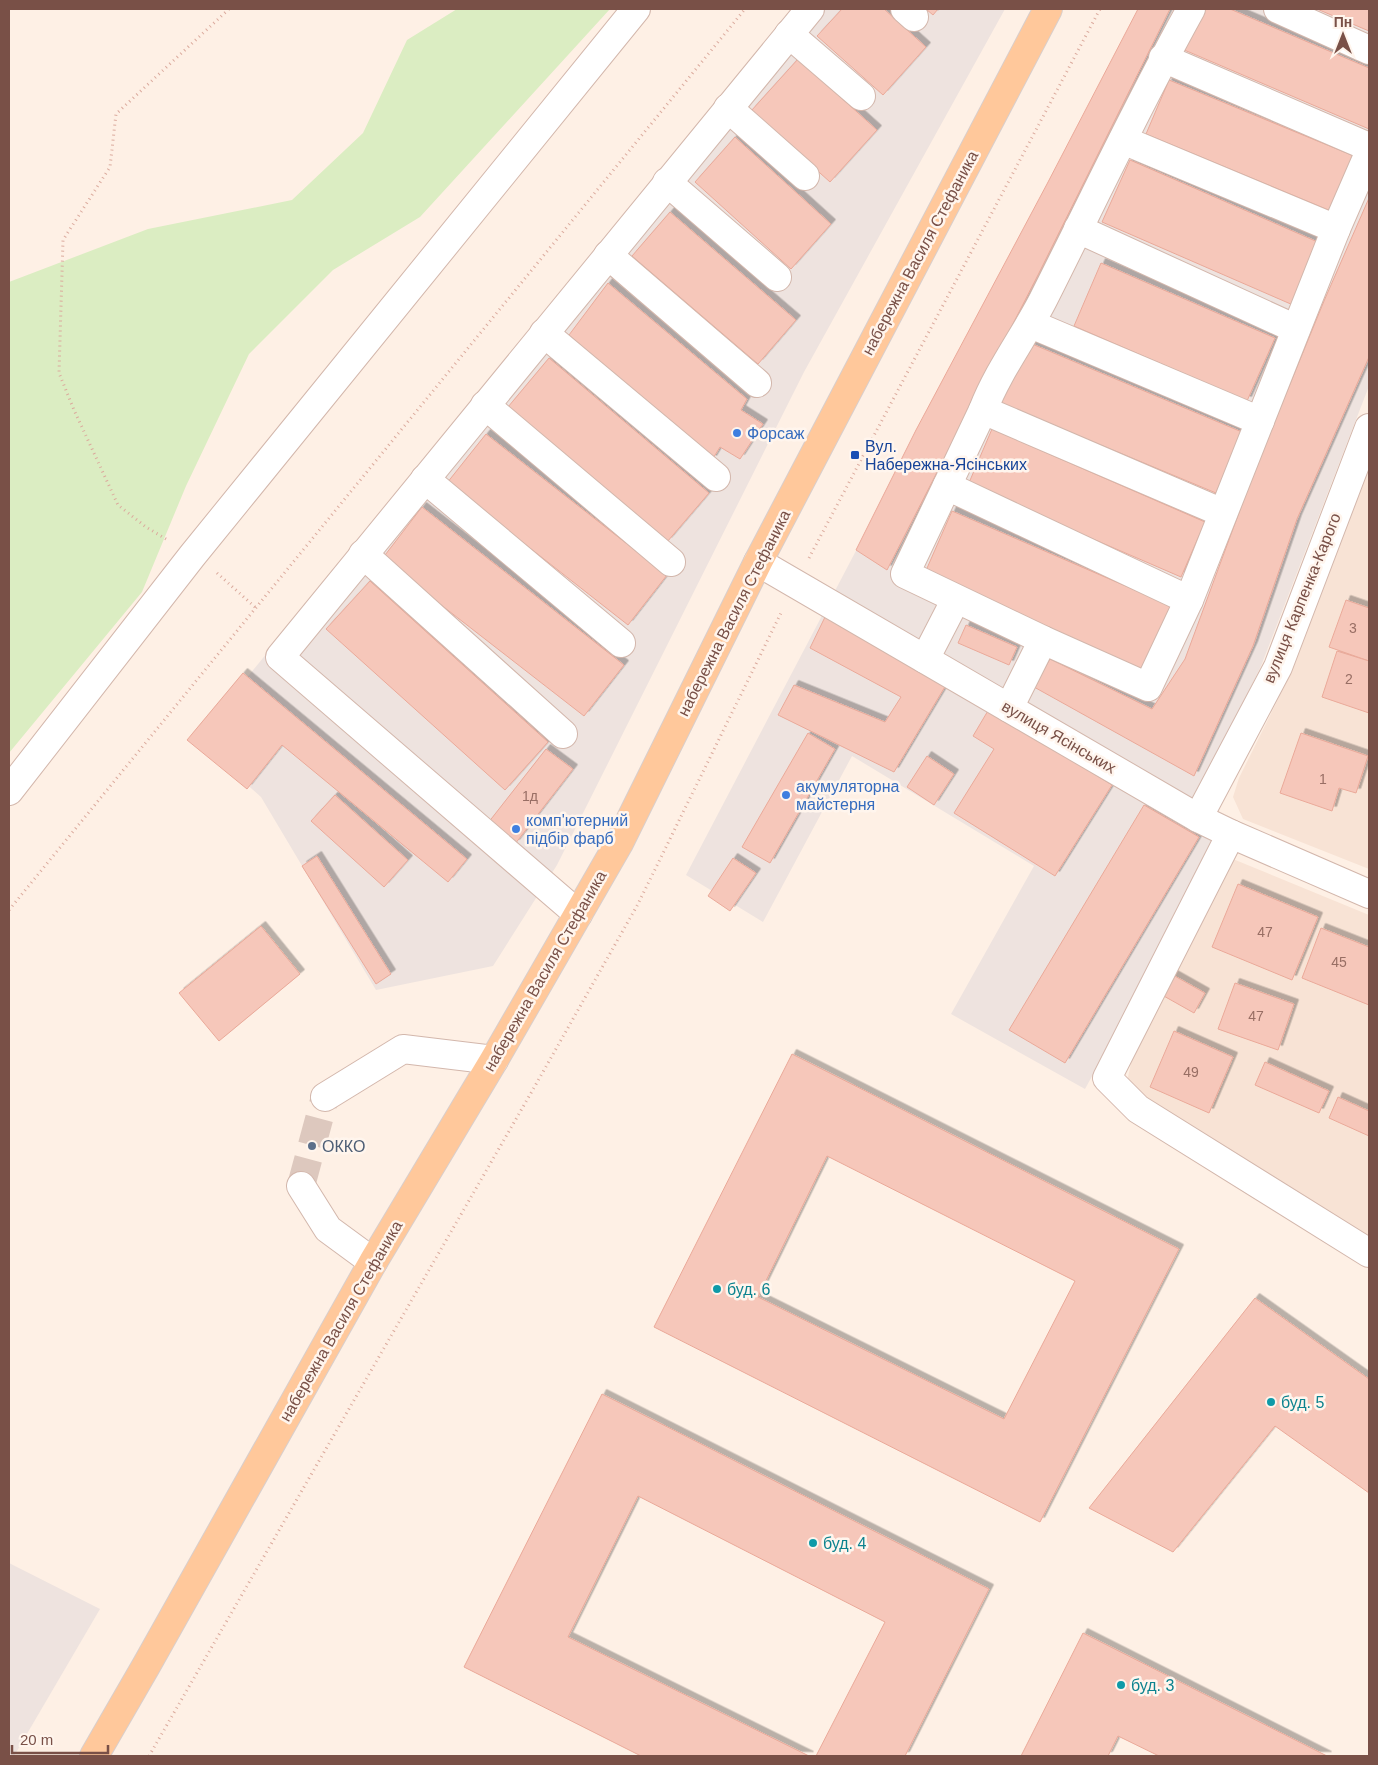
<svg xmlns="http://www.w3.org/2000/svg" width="1378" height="1765" font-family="Arial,sans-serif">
	<defs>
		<filter id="shadow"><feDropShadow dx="4.5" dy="-4.5" stdDeviation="0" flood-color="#0004"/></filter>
	</defs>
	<rect width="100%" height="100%" fill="#fef0e5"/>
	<g fill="#f8e3d5">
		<polygon points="1369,467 1369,869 1243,819 1233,797 1239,778 1292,671"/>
		<polygon points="1228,857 1369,915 1369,1244 1142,1105 1127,1082 1136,1039"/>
	</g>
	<g fill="#eee3df">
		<polygon points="793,9 1005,9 804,372 557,865 493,966 376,990 261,797 196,740"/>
		<polygon points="1140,9 1369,9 1369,386 1261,666 1197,799 1220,843 1085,1089 951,1014 1034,866 852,756 763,922 686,875"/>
		<polygon points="9,1563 100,1609 14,1756 9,1756"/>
	</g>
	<polygon fill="#dbedc2" points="457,9 610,9 420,217 333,270 249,354 186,486 142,592 9,753 9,282 148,229 292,200 363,133 407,40"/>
	<g fill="#f6c7ba" stroke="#eaa999" fill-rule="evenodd" filter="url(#shadow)">
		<polygon points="842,9 884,9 926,47 883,95 817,36"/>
		<polygon points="926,9 938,9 933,15"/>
		<polygon points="1138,9 1170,9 1039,273 887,570 856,550 916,430 1047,184"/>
		<polygon points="1200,9 1230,9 1369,68 1369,129 1182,49"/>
		<polygon points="1317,9 1369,9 1369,31"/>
		<polygon points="798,59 877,130 830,182 751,111"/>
		<polygon points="1169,80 1354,156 1331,211 1146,134"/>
		<polygon points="735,137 831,224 791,269 695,182"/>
		<polygon points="1130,160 1320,243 1293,305 1102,222"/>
		<polygon points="1369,198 1369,357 1297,519 1253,646 1194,776 1034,687 1050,659 1152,709 1185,659 1254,472 1324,301"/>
		<polygon points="670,212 796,320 758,364 632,256"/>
		<polygon points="1101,263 1275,338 1247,401 1074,326"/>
		<polygon points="608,283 747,399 741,410 763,424 740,459 720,447 712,460 569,335"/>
		<polygon points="1025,341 1242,432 1216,493 1000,403"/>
		<polygon points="549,358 709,493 667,542 508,407"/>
		<polygon points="992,429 1205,522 1181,577 968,485"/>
		<polygon points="486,434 667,575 628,625 447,483"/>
		<polygon points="422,507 624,665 584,716 382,559"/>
		<polygon points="952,511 1172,606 1144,670 924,575"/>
		<polygon points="370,581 548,742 505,790 326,629"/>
		<polygon points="1346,600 1369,608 1369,661 1329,647"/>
		<polygon points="825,617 946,685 894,772 778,715 794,685 885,722 901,697 810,648"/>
		<polygon points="966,625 1017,647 1009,665 958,643"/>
		<polygon points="1337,651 1369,661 1369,713 1322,697"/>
		<polygon points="243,673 467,859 448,882 282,745 247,789 187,740"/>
		<polygon points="989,709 1112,785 1055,876 954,813 994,749 973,736"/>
		<polygon points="808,733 835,749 770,863 742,847"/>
		<polygon points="1301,733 1368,756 1356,793 1339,788 1332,811 1280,793"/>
		<polygon points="546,749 573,769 515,844 488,823"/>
		<polygon points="927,756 954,774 934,805 907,787"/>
		<polygon points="335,795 408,860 384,887 311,821"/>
		<polygon points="1144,805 1199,837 1065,1063 1009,1030"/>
		<polygon points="317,856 391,974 376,984 302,866"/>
		<polygon points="733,858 756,873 730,911 708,896"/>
		<polygon points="1238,884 1318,917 1292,980 1212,947"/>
		<polygon points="261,926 300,974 219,1041 179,993"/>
		<polygon points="1321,928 1369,947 1369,1005 1302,978"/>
		<polygon points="1173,975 1205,993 1194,1013 1162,995"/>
		<polygon points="1235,983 1294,1004 1278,1050 1218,1029"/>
		<polygon points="1174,1031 1233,1057 1209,1113 1150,1087"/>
		<path d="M792 1054 1179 1249 1040 1522 654 1327ZM827 1156 1075 1281 1004 1419 758 1297Z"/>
		<polygon points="1265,1062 1329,1091 1319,1113 1255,1085"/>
		<polygon points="1338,1097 1369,1111 1369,1136 1329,1118"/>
		<polygon points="1255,1298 1369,1379 1369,1493 1275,1426 1173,1552 1089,1508"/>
		<polygon points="602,1394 989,1589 905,1756 816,1756 885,1622 638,1496 568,1637 809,1756 641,1756 464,1667"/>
		<polygon points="1083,1633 1327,1756 1159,1756 1118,1736 1108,1756 1021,1756"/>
	</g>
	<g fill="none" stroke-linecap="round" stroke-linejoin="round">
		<polyline stroke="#ddc8be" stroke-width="28" stroke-dasharray="28 14" stroke-linecap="butt" points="301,1186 325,1097"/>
		<defs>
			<g id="minor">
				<polyline points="905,9 914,17"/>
				<path d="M1191 9C1138 104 1092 203 1043 300 1024 337 998 371 983 410L905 574 1043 640 1148 687 1189 600 1336 229 1369 153"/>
				<polyline points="1278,9 1369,50"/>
				<polyline points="789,34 861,96"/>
				<polyline points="1163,58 1369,147"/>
				<polyline points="728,108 805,176"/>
				<polyline points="1123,140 1336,229"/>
				<polyline points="667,182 777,277"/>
				<polyline points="1078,229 1296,329"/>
				<polyline points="608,255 757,383"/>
				<polyline points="1031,324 1260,421"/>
				<polyline points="544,333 716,477"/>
				<polyline points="485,405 671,562"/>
				<polyline points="983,410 1223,513"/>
				<polyline points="425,479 621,643"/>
				<polyline points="947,486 1189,600"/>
				<polyline points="363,554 563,734"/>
				<polyline points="758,562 1198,818 1231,834 1369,894"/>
				<polyline points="925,659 956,599"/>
				<polyline points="1009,708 1043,640"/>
				<polyline points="9,791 192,556 636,9"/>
				<polyline points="1198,818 1278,667 1369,428"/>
				<polyline points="1231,834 1107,1078 1138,1109 1369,1253"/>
				<polyline points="578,914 280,657 810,9"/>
				<polyline points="325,1097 403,1049 494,1060"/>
				<polyline points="301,1186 328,1229 373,1262"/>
			</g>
			<polyline id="major" points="94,1756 146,1666 373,1262 494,1060 619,843 758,562 1048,9"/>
		</defs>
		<use href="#minor" stroke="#d3b7ac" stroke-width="30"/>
		<use href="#major" stroke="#d9cecb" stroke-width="30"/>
		<g stroke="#dbaa9d" stroke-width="3" stroke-dasharray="1 4" stroke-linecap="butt">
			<polyline points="166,539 146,527 118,505 74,410 59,373 63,240 110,167 116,114 229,9"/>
			<polyline points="809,558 1100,9"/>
			<polyline points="217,573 256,608"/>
			<polyline points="9,910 745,9"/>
			<polyline points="149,1756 535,1086 638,904 782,611"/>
		</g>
		<use href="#minor" stroke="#fff" stroke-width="28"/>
		<use href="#major" stroke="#ffc89b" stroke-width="28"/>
	</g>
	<g fill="#3f7fe0" stroke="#fff5ed" stroke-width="2">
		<circle cx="737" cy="433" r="5"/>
		<circle cx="786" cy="795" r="5"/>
		<circle cx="516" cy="829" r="5"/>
	</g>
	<rect fill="#1a4fb4" stroke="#fff5ed" stroke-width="2" x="850" y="450" width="10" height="10" rx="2.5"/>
	<circle fill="#5c6f8a" stroke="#fff5ed" stroke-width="2" cx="312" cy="1146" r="5"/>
	<g fill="#0f9aa8" stroke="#fff5ed" stroke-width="2">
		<circle cx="717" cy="1289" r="5"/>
		<circle cx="1271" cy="1402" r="5"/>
		<circle cx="813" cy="1543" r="5"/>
		<circle cx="1121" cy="1685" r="5"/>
	</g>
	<g text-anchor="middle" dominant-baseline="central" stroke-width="5" stroke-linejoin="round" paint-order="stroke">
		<g font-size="14" fill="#986e64">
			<text x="1353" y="628">3</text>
			<text x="1349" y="679">2</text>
			<text x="1323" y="779">1</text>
			<text x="530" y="796">1д</text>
			<text x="1265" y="932">47</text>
			<text x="1339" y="962">45</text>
			<text x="1256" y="1016">47</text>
			<text x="1191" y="1072">49</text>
		</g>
		<g font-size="16" fill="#795047" stroke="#fff5ed">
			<text transform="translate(920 253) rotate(-62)">набережна Василя Стефаника</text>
			<text transform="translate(1302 598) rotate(-68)">вулиця Карпенка-Карого</text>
			<text transform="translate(734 613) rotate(-63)">набережна Василя Стефаника</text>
			<text transform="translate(1059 737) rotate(30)">вулиця Ясінських</text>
			<text transform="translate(545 971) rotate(-60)">набережна Василя Стефаника</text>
			<text transform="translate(341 1321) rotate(-60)">набережна Василя Стефаника</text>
		</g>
		<g font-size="16" fill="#366cbe" stroke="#fff5ed" text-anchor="start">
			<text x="747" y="433">Форсаж</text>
			<text x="796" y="786">акумуляторна<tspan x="796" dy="18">майстерня</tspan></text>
			<text x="526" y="820">комп'ютерний<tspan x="526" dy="18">підбір фарб</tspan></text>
		</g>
		<g font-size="16" fill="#164399" stroke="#fff5ed" text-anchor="start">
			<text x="865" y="446">Вул.<tspan x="865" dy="18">Набережна-Ясінських</tspan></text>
		</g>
		<g font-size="16" fill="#4e5e75" stroke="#fff5ed" text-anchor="start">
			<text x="322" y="1146">ОККО</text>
		</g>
		<g font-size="16" fill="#0d838f" stroke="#fff5ed" text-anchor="start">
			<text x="727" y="1289">буд. 6</text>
			<text x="1281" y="1402">буд. 5</text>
			<text x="823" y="1543">буд. 4</text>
			<text x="1131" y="1685">буд. 3</text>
		</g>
	</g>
	<rect width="1378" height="1765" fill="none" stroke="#795047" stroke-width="20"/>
	<g transform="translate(1343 35)" stroke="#fff5ed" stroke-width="4" paint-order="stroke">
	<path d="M0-4L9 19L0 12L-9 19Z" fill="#795047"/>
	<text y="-8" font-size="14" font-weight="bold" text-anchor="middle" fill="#795047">Пн</text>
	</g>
	<path d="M12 1745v8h96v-8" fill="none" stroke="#795047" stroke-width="2.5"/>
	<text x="20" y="1745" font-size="15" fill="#795047" stroke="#fff5ed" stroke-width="4" paint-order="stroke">20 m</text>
</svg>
